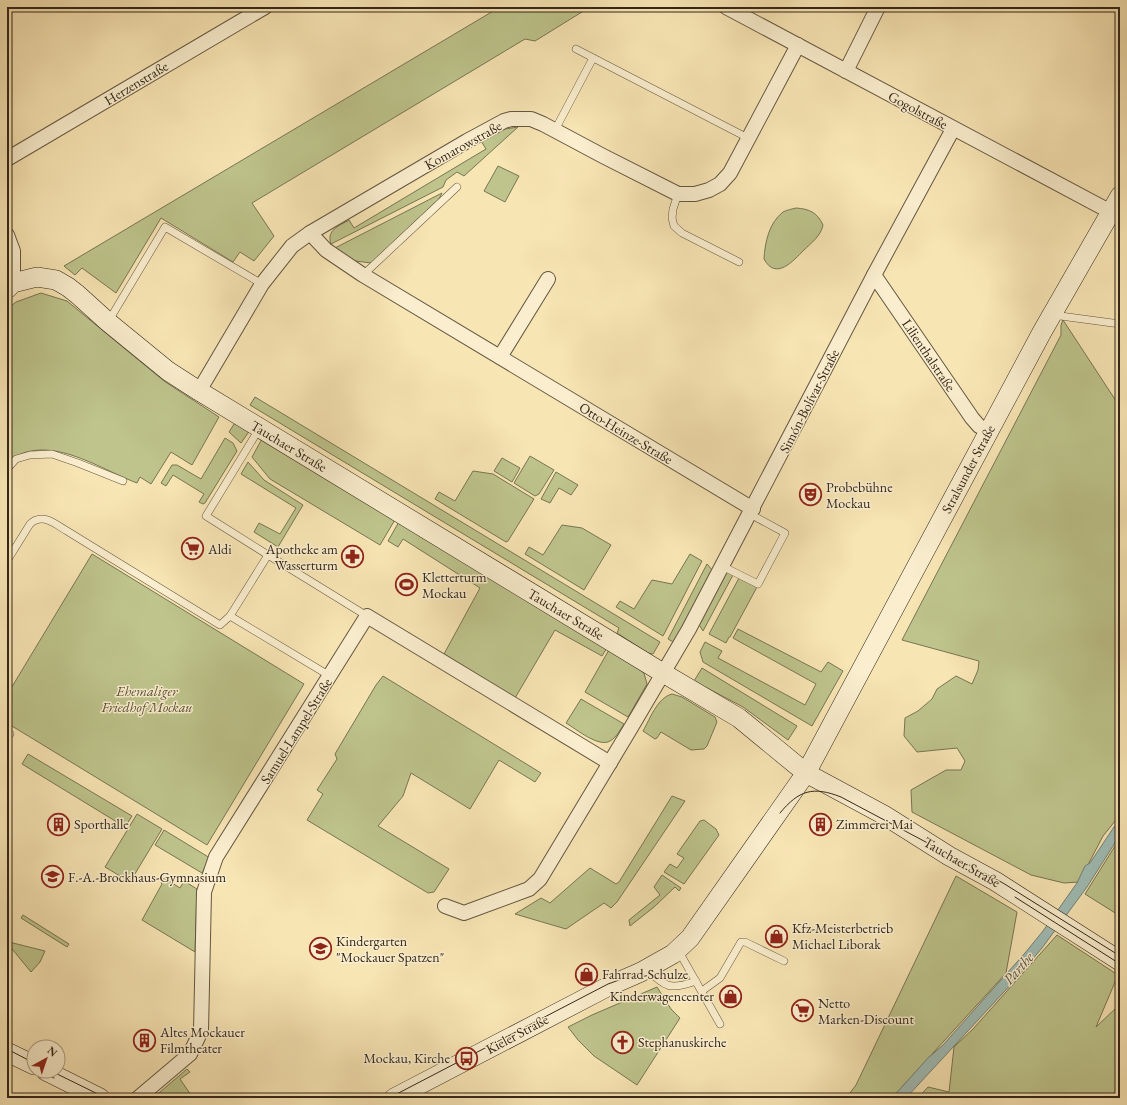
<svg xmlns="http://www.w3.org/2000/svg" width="1127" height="1105" font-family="'EB Garamond',serif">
	<rect width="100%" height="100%" fill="#f8e5b4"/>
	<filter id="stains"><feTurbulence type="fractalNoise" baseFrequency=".005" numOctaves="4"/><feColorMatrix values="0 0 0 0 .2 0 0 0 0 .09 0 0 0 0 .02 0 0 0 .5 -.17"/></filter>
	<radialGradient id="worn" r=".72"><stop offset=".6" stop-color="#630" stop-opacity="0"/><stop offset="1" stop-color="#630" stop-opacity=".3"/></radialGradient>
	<g fill="#bec48c" stroke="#787552">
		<polygon points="500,7 590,7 535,41 525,39 252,203 274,236 254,261 240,252 233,262 161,218 116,293 82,268 75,275 64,266"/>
		<path d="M518 127 464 176 457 172 446 180 443 187 331 244C326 230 339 226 349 220L354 228 486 149 481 141 505 129Z"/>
		<polygon points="498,166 519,176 505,202 484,191"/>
		<polygon points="442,193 439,199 371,263 348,260 333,249"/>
		<path d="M796 208C809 209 817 212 823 225 821 236 811 243 804 250 793 261 776 281 764 259 765 242 769 223 783 212 787 210 792 209 796 208Z"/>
		<path d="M41 293 67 301 164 381 219 417 192 465 171 452 151 484 140 477 137 483C97 468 47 431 7 462V309L16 302Z"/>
		<polygon points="1063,320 1120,407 1120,815 1103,836 1079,882 1064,883 1031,875 912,812 911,790 946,770 961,770 965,761 957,748 917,752 904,736 905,718 918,711 932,699 937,689 956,676 972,684 978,670 979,661 902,640 1061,335 1061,325"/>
		<polygon points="255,397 660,642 653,654 648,653 617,633 619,628 250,405"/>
		<polygon points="236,421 250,430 241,443 229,432"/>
		<polygon points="263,437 396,518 380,545 270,479 252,457"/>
		<polygon points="225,438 233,443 237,451 205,503 203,504 199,502 204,494 173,475 166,486 161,483 172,465 177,465 201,479"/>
		<polygon points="530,456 554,470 539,494 535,496 514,483"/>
		<polygon points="502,458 520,468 512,482 494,471"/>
		<polygon points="248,462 264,480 303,505 278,547 254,532 259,523 280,534 296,508 241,474"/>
		<polygon points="473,471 493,474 534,499 508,541 506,542 435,499 439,492 455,501"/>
		<polygon points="556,472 578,485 571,495 559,488 550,503 541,499"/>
		<polygon points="400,520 608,646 602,656 555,630 515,698 444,654 480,588 403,539 398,547 388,541"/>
		<polygon points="562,525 582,528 611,545 584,590 525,554 529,547 543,555"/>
		<polygon points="92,554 304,684 207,845 7,723 7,695"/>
		<polygon points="690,554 702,561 663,636 616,607 620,601 634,609 652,580 672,584"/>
		<polygon points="707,564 713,571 675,643 668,639"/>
		<polygon points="726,571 733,575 703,631 698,623"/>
		<polygon points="739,578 757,587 730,637 729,637 726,643 709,634"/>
		<polygon points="738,629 821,672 828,662 843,671 812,726 703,662 700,652 705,642 722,651 718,658 805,705 816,684 733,638"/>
		<polygon points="610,648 644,673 647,684 628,717 585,692"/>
		<polygon points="702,668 797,726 788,740 743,707 694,681"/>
		<polygon points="383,676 541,773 535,782 499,760 470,809 411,773 403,796 378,826 449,869 434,892 428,893 307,820 323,794 317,790 337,759 335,754 376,685"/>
		<path d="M672 694 682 697 715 717 717 722 707 746 704 749 691 750 661 732 657 738 655 739 643 731C650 719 657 698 672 694Z"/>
		<path d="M581 699 624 724C620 730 616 738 610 741 599 748 576 729 566 723Z"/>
		<polygon points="28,754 132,816 125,827 22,764"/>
		<polygon points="672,796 685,801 617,902 611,908 604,903 566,929 515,914 541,898 550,903 590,868 616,884 619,882"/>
		<polygon points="137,814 162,829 130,882 105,867"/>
		<polygon points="704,820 716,829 719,835 684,884 664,872 670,864 677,868 684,858 677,854 700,821"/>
		<polygon points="164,830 210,858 202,873 155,845"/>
		<polygon points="1120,838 1120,916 1085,894"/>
		<polygon points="662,875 681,888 679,891 675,887 654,907 630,926 629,920 660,895 654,887"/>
		<polygon points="956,876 1017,912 1006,973 892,1098 846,1098 856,1085"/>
		<polygon points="164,878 180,888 184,881 197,889 195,952 142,920 162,884 161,883"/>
		<polygon points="23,915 69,944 67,947 21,918"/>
		<polygon points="1057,935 1118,975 1096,1027 1116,1008 1120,1009 1120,1098 918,1098 928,1087 949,1092 954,1047 973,1029"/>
		<polygon points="9,942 45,951 40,962 31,972 8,944"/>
		<polygon points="657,987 671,1009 680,1018 637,1085 594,1056 578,1040 568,1027 592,1015"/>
		<polygon points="187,1069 190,1072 180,1079 193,1098 153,1098"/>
	</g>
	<polygon fill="#a0bdb6" stroke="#748177" points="1120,818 1120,835 1087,887 1042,948 1015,980 906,1098 892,1098 928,1058 943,1045 1025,953 1043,931 1077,883 1085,866 1090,863"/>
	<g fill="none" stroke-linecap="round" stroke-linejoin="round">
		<defs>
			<g id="lane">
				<polyline points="576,49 748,138"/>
				<polyline points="555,130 593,58"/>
				<polyline points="678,194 673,209 672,218 674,226 682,233 739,262"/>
				<polyline points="363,275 457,187"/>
				<polyline points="1053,315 1120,324"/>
				<polyline points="108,322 165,227 262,284"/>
				<polyline points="259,429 206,516 268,555"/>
				<polyline points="7,469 16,459 30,455 52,454 78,463 123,481"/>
				<path d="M7 561 30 524C42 512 55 524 67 531L220 625 230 616"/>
				<polyline points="722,566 758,584 785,533 750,514"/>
				<polyline points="330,676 230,616 268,555 367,616"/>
				<polyline points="7,732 10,734"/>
				<polyline points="678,950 720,1024"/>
				<path d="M647 969C665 988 671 990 696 981"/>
				<polyline points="702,991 720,978 741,942 745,942 784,961"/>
			</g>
			<g id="street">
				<polyline points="726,7 1111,212"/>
				<polyline points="846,71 878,7"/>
				<polyline points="7,159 265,7"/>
				<polyline points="310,233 326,250 363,275 753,509"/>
				<polyline points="7,235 13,251 13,283"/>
				<polyline points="874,275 972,418 979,426 988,431"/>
				<polyline points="500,357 548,279"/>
				<polyline points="199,391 262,284 292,246 310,233 467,141 504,121 511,119 531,119 543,124 603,156 678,194 695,194 709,190 720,184 730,173 798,45"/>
				<polyline points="445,906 464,913 529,889 540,879 632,726 689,629 874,275 953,129"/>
				<polyline points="138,1098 190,1054 201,1031 204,892 216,857 367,616 610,763"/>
			</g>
			<g id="secondary">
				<polyline points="7,289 13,283 37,277 56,280 68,287 77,294 108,322 168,371 199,391 663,673 739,718 806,773 884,815 949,856 995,881 1120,961"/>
				<polyline points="7,1052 34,1065"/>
				<polyline points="46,1071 100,1098"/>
				<polyline points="394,1098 609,986 641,972 673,954 690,938 806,773 1042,332 1120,196"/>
			</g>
		</defs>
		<use href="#lane" stroke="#645640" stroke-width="8"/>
		<use href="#street" stroke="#645640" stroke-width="16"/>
		<use href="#secondary" stroke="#332619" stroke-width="20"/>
		<use href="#lane" stroke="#faeece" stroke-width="7"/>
		<use href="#street" stroke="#faeece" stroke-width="14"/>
		<use href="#secondary" stroke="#faeece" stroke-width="19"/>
		<g stroke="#332619" stroke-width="1">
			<path d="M780 813C799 790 813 786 841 797L1003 883 1120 956"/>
			<polyline points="951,861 986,880"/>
			<polyline points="1015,897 1120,964"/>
			<polyline points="7,1049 34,1063"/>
			<polyline points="40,1071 54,1078"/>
			<polyline points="51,1071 106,1098"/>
			<polyline points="389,1098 608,984 641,972"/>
		</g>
	</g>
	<defs>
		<symbol id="theatre-ring" viewBox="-11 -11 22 22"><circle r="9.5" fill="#faeece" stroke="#8f2418" stroke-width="1.5"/><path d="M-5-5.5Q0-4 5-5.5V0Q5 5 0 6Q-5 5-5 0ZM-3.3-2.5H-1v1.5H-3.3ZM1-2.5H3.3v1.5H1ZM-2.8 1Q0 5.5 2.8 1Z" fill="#8f2418"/></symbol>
		<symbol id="supermarket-ring" viewBox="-11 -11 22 22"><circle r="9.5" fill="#faeece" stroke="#8f2418" stroke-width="1.5"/><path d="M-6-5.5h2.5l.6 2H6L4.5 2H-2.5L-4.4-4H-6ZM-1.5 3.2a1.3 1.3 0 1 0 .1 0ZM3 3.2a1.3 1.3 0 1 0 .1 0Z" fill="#8f2418"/></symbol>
		<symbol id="pharmacy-ring" viewBox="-11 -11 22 22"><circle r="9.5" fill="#faeece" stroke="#8f2418" stroke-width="1.5"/><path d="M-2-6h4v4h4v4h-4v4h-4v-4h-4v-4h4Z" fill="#8f2418"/></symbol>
		<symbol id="stadium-ring" viewBox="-11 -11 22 22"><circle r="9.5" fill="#faeece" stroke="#8f2418" stroke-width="1.5"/><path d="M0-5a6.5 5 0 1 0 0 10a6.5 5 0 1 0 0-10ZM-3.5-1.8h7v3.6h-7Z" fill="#8f2418"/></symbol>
		<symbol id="building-ring" viewBox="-11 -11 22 22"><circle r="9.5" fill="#faeece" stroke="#8f2418" stroke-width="1.5"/><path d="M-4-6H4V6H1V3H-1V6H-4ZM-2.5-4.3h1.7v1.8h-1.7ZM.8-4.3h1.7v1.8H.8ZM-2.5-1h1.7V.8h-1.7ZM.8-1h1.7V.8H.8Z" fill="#8f2418"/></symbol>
		<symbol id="school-ring" viewBox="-11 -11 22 22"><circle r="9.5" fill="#faeece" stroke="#8f2418" stroke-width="1.5"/><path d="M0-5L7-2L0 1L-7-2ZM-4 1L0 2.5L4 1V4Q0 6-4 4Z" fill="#8f2418"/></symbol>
		<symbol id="shop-ring" viewBox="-11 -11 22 22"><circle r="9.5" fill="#faeece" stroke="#8f2418" stroke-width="1.5"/><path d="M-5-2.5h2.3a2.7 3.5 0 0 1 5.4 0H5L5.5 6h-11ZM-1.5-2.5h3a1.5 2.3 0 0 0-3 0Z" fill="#8f2418"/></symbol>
		<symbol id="church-ring" viewBox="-11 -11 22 22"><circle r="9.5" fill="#faeece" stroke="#8f2418" stroke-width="1.5"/><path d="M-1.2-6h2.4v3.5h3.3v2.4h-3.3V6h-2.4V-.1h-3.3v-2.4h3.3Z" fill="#8f2418"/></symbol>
		<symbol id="bus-ring" viewBox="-11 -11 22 22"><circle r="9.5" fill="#faeece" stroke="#8f2418" stroke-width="1.5"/><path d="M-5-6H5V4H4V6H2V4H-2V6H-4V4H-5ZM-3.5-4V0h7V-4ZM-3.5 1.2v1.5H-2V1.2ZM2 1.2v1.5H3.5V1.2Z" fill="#8f2418"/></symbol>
	</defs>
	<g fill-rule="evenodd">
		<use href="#theatre-ring" x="798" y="482" width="25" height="25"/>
		<use href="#supermarket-ring" x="180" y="536" width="25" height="25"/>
		<use href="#pharmacy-ring" x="340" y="544" width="25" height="25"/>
		<use href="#stadium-ring" x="394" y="572" width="25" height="25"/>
		<use href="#building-ring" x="46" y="812" width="25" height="25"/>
		<use href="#building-ring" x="808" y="812" width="25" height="25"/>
		<use href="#school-ring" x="40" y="864" width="25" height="25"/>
		<use href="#shop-ring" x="764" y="924" width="25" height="25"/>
		<use href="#school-ring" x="308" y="936" width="25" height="25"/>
		<use href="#shop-ring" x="574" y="962" width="25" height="25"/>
		<use href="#shop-ring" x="718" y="984" width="25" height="25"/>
		<use href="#supermarket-ring" x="790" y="998" width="25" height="25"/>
		<use href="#building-ring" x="132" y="1028" width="25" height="25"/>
		<use href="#church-ring" x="610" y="1030" width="25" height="25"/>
		<use href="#bus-ring" x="454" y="1046" width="25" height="25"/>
	</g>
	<g text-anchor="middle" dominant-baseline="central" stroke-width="3" stroke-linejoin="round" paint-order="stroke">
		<g font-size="14" fill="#332619" stroke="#faeece">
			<text transform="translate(136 83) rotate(-31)">Herzenstraße</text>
			<text transform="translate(918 110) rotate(28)">Gogolstraße</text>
			<text transform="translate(463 145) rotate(-29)">Komarowstraße</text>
			<text transform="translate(929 355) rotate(56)">Lilienthalstraße</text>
			<text transform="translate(809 401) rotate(-63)">Simón-Bolívar-Straße</text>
			<text transform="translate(626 433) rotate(31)">Otto-Heinze-Straße</text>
			<text transform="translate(289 446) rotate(31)">Tauchaer Straße</text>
			<text transform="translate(968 469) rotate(-62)">Stralsunder Straße</text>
			<text transform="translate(566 614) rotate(31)">Tauchaer Straße</text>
			<text transform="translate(296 731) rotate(-58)">Samuel-Lampel-Straße</text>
			<text transform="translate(962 862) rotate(30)">Tauchaer Straße</text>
			<text transform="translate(517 1034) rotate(-28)">Kieler Straße</text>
		</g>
		<g font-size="14" fill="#332619" stroke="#faeece" text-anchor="start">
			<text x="826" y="487">Probebühne<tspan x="826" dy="16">Mockau</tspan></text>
			<text x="208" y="549">Aldi</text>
			<text x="338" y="549" text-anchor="end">Apotheke am<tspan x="338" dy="16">Wasserturm</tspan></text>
			<text x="422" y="577">Kletterturm<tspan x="422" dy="16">Mockau</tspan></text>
			<text x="74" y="824">Sporthalle</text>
			<text x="836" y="824">Zimmerei Mai</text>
			<text x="68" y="877">F.-A.-Brockhaus-Gymnasium</text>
			<text x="792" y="928">Kfz-Meisterbetrieb<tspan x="792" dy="16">Michael Liborak</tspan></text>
			<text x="336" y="941">Kindergarten<tspan x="336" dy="16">"Mockauer Spatzen"</tspan></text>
			<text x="602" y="974">Fahrrad-Schulze</text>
			<text x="714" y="996" text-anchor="end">Kinderwagencenter</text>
			<text x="818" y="1003">Netto<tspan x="818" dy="16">Marken-Discount</tspan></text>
			<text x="160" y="1032">Altes Mockauer<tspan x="160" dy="16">Filmtheater</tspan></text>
			<text x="638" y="1042">Stephanuskirche</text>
			<text x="450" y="1058" text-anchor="end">Mockau, Kirche</text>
		</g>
		<g font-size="14" font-style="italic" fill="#564e36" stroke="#faeece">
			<text x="147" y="691">Ehemaliger<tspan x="147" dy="16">Friedhof Mockau</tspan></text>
		</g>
		<g font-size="15" font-style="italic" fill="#545348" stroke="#faeece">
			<text transform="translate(1018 968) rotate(-48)">Parthe</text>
		</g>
	</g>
	<rect width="1127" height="1105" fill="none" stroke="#f8e5b4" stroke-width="24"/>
	<rect x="8" y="8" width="1111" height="1089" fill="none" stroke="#332619" stroke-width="2"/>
	<rect x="12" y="12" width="1103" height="1081" fill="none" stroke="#332619"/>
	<g transform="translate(46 1059) rotate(40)"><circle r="19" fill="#faeece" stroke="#aa9e86"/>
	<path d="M0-3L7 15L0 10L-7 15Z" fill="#8f2418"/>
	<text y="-6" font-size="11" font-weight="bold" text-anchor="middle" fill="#332619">N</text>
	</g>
	<rect width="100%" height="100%" filter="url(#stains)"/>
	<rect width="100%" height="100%" fill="url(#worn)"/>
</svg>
